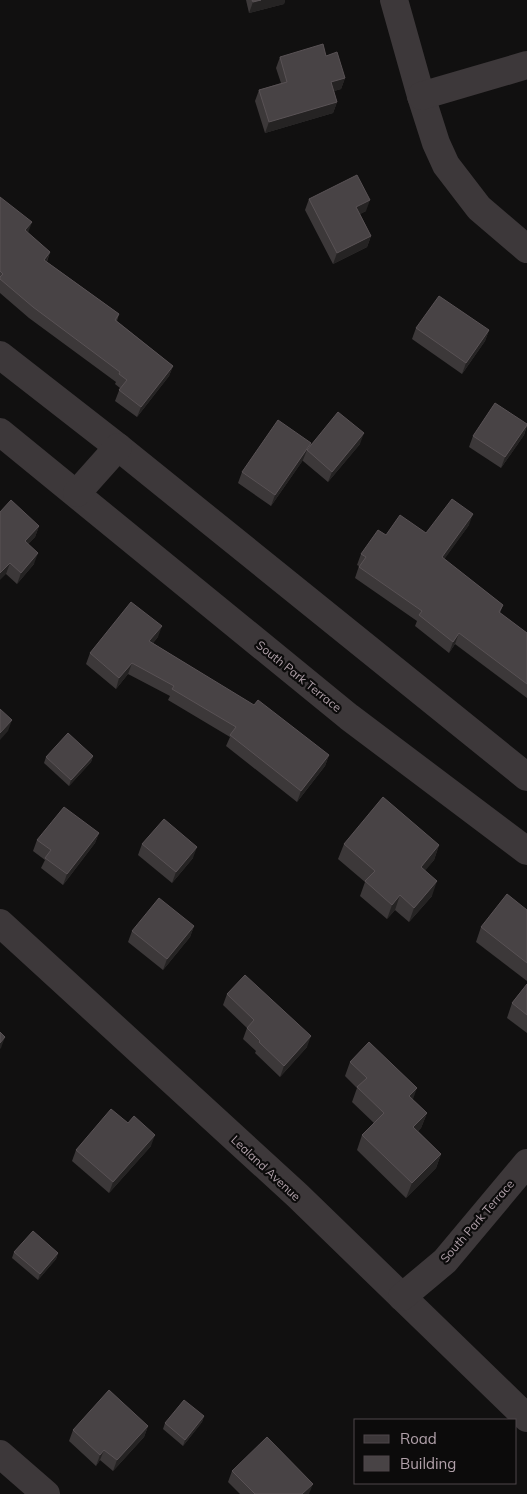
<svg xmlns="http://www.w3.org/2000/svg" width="527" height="1494" font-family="Mulish,sans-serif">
	<rect width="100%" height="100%" fill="#111010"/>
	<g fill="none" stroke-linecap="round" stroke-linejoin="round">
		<g stroke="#3d383a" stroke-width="28">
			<polyline points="394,0 421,96 436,143 446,165 479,208 527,249"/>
			<polyline points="421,96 527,65"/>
			<polyline points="0,355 118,447 527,777"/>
			<polyline points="0,432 349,717 527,851"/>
			<polyline points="77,493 118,447"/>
			<polyline points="0,923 297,1195 527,1418"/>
			<polyline points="402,1297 445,1261 527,1163"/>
			<polyline points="0,1454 46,1494"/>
		</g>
	</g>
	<g fill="#3c3839">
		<polygon points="246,0 285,0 284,4 249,13"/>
		<polygon points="326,56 345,78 341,89 334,91 337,102 333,113 265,133 255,101 259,90 281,83 276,68 280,57"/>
		<polygon points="0,197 28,233 50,252 47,262 119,314 117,321 173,366 169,376 137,417 115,401 120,388 115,384 116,382 29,318 0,293"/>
		<polygon points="309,199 366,211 360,214 371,236 367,247 333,264 305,210"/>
		<polygon points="416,328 489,330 485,341 462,374 412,339"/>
		<polygon points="527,424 527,426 524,435 501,468 469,447 473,436"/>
		<polygon points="311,443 310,446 360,444 328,482 303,461 303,460 271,506 238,483 242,472"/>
		<polygon points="0,512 39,526 35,537 28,544 34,564 17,584 6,574"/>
		<polygon points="469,525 444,559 503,605 500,613 527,633 527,698 455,644 449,653 415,626 417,621 355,578 359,566 357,565 361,554 386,535 426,533"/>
		<polygon points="158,637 153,643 329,755 325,766 297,802 226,746 230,737 168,700 170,696 128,674 116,689 86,664 90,653"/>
		<polygon points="93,756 91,762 69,786 44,763 46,757"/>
		<polygon points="99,833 95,843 63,885 41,868 45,860 33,851 37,840"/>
		<polygon points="142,844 193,858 172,883 138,855"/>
		<polygon points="344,844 439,845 434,860 425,870 432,896 409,922 395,910 387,919 360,896 365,882 338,859"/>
		<polygon points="527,910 527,981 476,942 481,927"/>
		<polygon points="194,926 190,937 163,970 128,942 132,931"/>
		<polygon points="527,984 527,1033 507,1018 512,1003"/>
		<polygon points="227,994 307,1047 280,1077 255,1053 256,1051 243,1039 247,1028 223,1005"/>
		<polygon points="350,1062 413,1100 427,1113 421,1128 418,1131 441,1154 436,1168 406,1198 357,1150 362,1135 374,1123 352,1102 357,1088 345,1076"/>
		<polygon points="151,1146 109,1193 72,1161 76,1150"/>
		<polygon points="14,1252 58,1253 56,1259 38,1280 12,1258"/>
		<polygon points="204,1416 202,1422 183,1446 163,1429 165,1423"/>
		<polygon points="148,1426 144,1437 113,1471 100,1460 96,1466 69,1441 73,1430"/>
		<polygon points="232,1471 309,1494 240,1494 228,1482"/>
	</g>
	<g fill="#252323">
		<polygon points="261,0 285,0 284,4 249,13 253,2"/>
		<polygon points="345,78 341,89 327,93 331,82"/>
		<polygon points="337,102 333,113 265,133 269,122"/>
		<polygon points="370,200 366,211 352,218 356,207"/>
		<polygon points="32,222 28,233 25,230"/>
		<polygon points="371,236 367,247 333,264 337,253"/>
		<polygon points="50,252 46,263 44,260"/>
		<polygon points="489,330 485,341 462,374 466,363"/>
		<polygon points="173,366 169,376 137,417 141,407"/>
		<polygon points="527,425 524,435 501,468 505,457"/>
		<polygon points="364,433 360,444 328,482 332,472"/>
		<polygon points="311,443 308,451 307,450 303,460 271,506 275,495"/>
		<polygon points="473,514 469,525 438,568 442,557"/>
		<polygon points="39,526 35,537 21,552 25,541"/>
		<polygon points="38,553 34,564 17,584 21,573"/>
		<polygon points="10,563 6,574 0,580 0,573"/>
		<polygon points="162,626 158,637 145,652 149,641"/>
		<polygon points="459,633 455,644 449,653 453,642"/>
		<polygon points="132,663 128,674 116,689 119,678"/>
		<polygon points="12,720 8,731 0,740 0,733"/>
		<polygon points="329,755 325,766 297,802 301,791"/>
		<polygon points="93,756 91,762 69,786 71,780"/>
		<polygon points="99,833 95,843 63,885 67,874"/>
		<polygon points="439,845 434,860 416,882 421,867"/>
		<polygon points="197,847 193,858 172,883 176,872"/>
		<polygon points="437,881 432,896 409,922 414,908"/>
		<polygon points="400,895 395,910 387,919 392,905"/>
		<polygon points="194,926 190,937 163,970 167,959"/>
		<polygon points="311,1036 307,1047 280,1077 284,1066"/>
		<polygon points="5,1037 1,1048 0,1049 0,1043"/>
		<polygon points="417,1088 412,1102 409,1096"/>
		<polygon points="427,1113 421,1128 408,1142 413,1127"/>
		<polygon points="155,1135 151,1146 109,1193 113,1182"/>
		<polygon points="441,1154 436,1168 406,1198 412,1183"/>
		<polygon points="58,1253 56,1259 38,1280 40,1274"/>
		<polygon points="204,1416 202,1422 183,1446 185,1440"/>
		<polygon points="148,1426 144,1437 113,1471 117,1460"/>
		<polygon points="104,1450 100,1460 96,1466 100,1455"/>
		<polygon points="313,1484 309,1494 302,1494"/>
	</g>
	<g fill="#484345" stroke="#595255">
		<polygon points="252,0 261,0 253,2"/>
		<polygon points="323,44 326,56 337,52 345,78 331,82 337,102 269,122 259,90 287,82 280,57"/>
		<polygon points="357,175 370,200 356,207 371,236 337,253 309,199"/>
		<polygon points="0,197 32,222 25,230 50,252 44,260 119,314 115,320 173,366 141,407 119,390 127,380 119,374 120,372 33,307 0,279 0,277 3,274 0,271"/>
		<polygon points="439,296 489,330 466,363 416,328"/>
		<polygon points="495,403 527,424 527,425 505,457 473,436"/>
		<polygon points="338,412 364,433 332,472 307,450"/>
		<polygon points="278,420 311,443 275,495 242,472"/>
		<polygon points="452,499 473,514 442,557 503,605 499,612 527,633 527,684 459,633 453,642 419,615 422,611 359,567 366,557 361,554 378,530 386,535 400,515 426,533"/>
		<polygon points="11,500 39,526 25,541 38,553 21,573 10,563 0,573 0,512"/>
		<polygon points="131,602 162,626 149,641 254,705 258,700 329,755 301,791 230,735 236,727 172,689 174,686 132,663 119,678 90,653"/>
		<polygon points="0,709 12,720 0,733"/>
		<polygon points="68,733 93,756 71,780 46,757"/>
		<polygon points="383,797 439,845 421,867 437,881 414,908 400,895 392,905 365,881 375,871 344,844"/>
		<polygon points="64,807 99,833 67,874 45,858 51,850 37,840"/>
		<polygon points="164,819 197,847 176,872 142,844"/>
		<polygon points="507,894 527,910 527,963 481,927"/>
		<polygon points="159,898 194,926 167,959 132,931"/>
		<polygon points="245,975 311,1036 284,1066 259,1042 260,1041 247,1028 254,1020 227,994"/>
		<polygon points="527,984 527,1015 512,1003"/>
		<polygon points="0,1032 5,1037 0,1043"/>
		<polygon points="369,1042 417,1088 409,1096 427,1113 413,1127 441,1154 412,1183 362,1135 384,1113 357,1087 367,1078 350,1062"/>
		<polygon points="111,1109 128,1123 134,1116 155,1135 113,1182 76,1150"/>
		<polygon points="33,1231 58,1253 40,1274 14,1252"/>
		<polygon points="109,1390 148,1426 117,1460 104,1450 100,1455 73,1430"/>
		<polygon points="184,1400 204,1416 185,1440 165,1423"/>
		<polygon points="267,1437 313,1484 302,1494 255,1494 232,1471"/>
	</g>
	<g text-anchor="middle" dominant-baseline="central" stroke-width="4.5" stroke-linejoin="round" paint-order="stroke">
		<g font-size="12" fill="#b1a1aa" stroke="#0c0b0b">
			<text transform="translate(299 676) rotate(39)">South Park Terrace</text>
			<text transform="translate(266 1168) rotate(43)">Lealand Avenue</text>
			<text transform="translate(477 1221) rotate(-49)">South Park Terrace</text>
		</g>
	</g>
	<rect x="354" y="1419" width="162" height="65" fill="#0c0b0b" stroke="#4e474b"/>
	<rect x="364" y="1435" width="25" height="8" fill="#3d383a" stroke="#4e474b"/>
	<text x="400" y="1444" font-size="15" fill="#b1a1aa">Road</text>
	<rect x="364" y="1456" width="25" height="15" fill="#484345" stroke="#4e474b"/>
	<text x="400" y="1469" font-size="15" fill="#b1a1aa">Building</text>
</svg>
